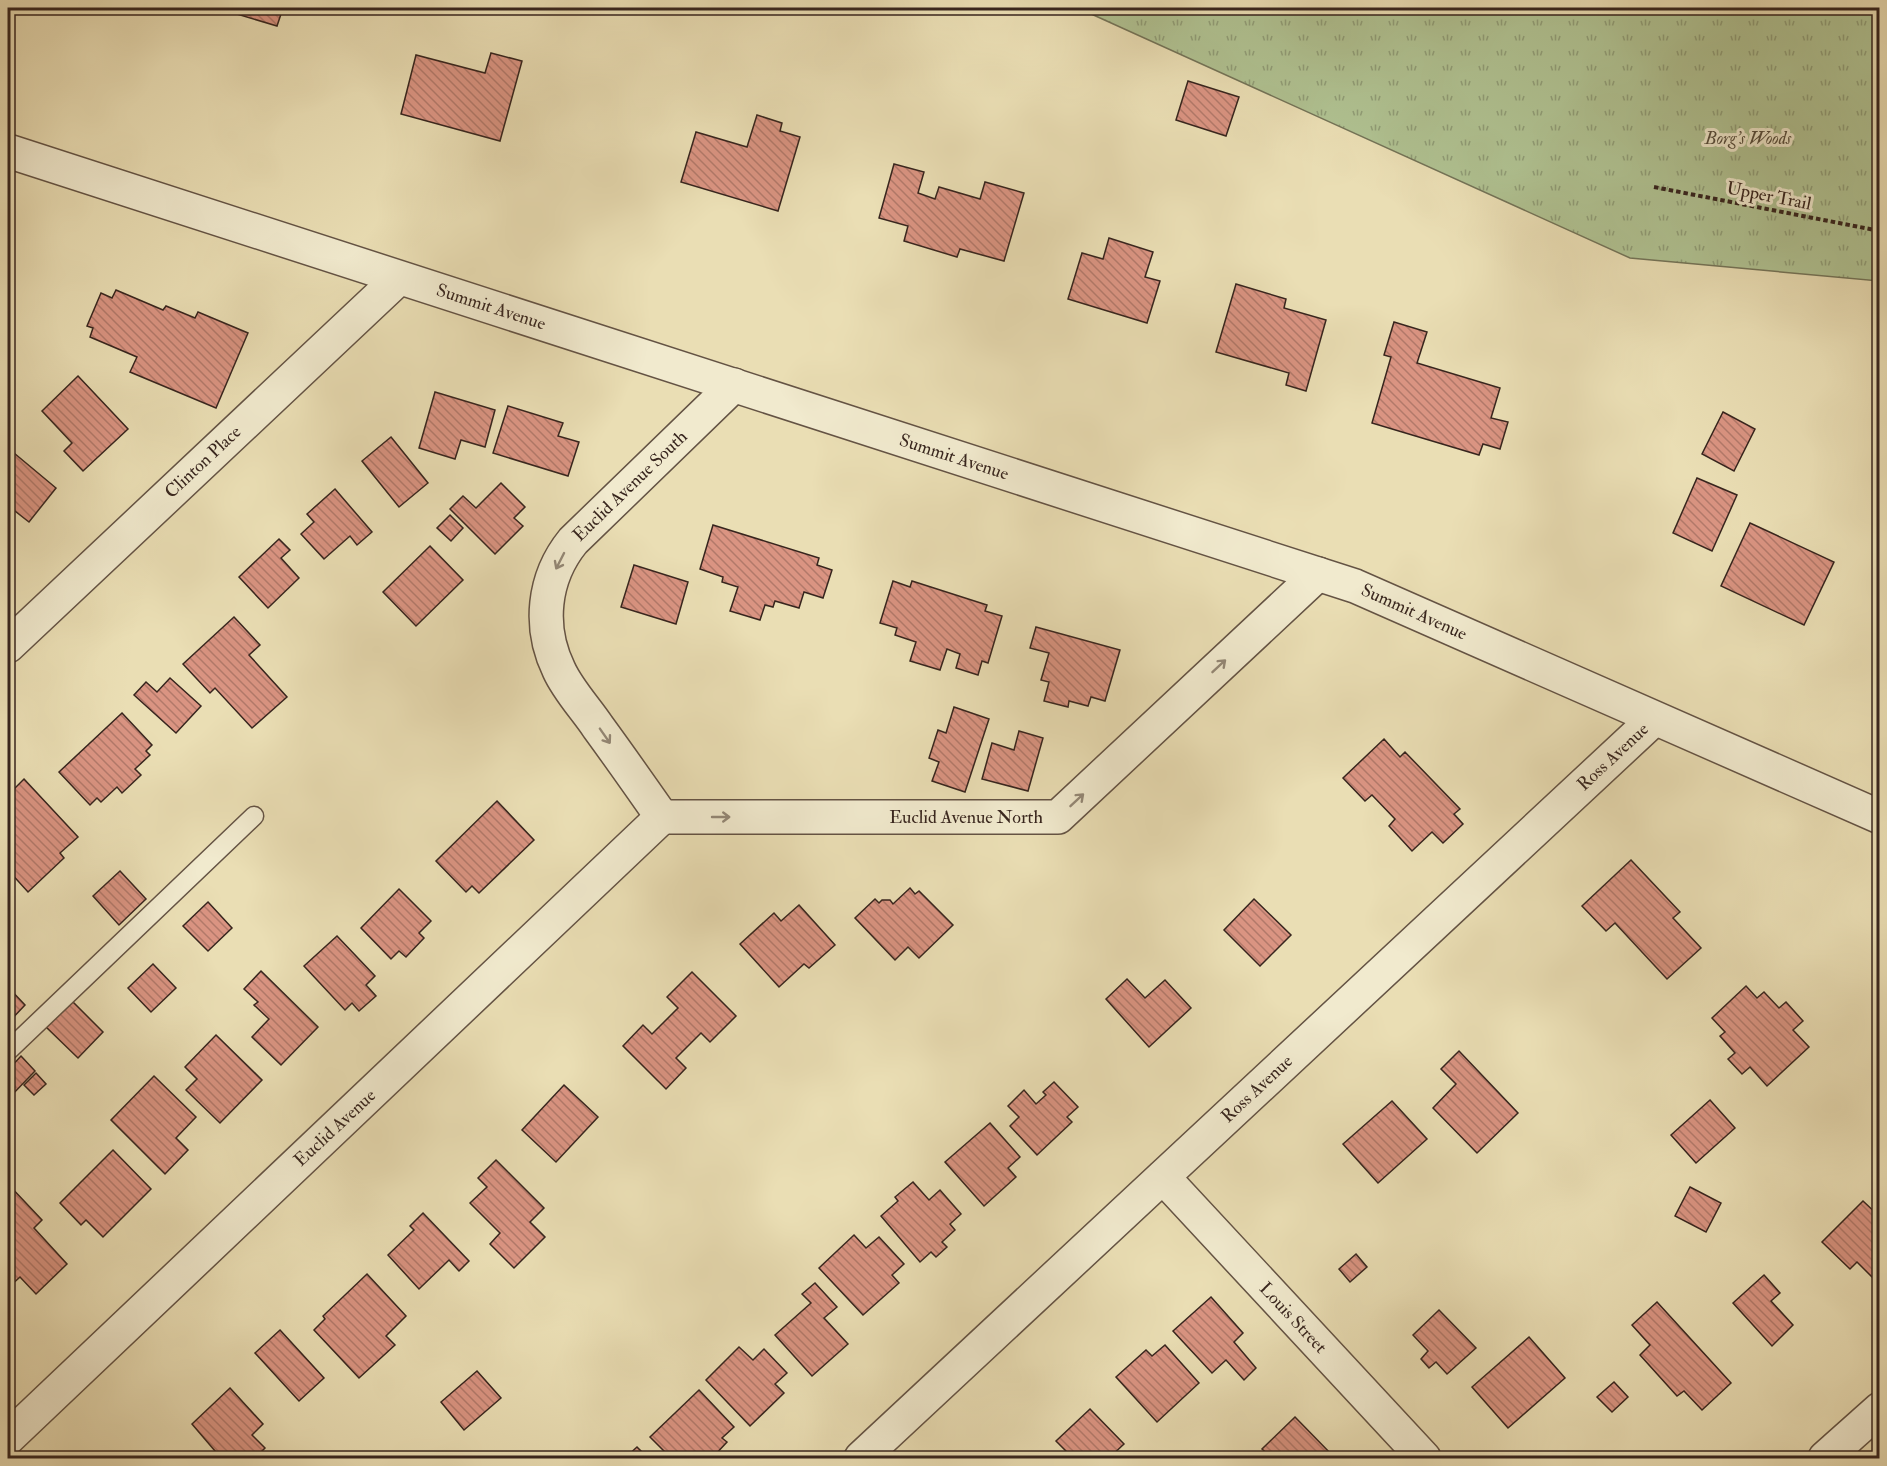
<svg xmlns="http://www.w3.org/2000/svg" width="1887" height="1466" font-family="'IM FELL Double Pica',serif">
	<defs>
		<pattern id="grass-tufts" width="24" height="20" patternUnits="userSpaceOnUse" patternTransform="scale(1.5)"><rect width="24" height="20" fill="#b0c292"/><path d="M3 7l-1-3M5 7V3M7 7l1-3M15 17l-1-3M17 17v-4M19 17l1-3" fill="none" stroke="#909d77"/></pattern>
		<pattern id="building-back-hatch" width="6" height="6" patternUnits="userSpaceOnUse" patternTransform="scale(1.5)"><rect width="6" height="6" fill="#da9482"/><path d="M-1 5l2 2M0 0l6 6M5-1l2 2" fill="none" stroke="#b2796a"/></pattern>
	</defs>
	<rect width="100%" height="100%" fill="#eadeb4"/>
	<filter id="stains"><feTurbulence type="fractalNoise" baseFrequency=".00333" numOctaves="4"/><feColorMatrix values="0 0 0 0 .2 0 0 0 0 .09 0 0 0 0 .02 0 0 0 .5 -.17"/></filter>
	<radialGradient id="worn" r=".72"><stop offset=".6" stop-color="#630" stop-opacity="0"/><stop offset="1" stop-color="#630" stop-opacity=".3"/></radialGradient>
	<polygon fill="url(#grass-tufts)" stroke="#747458" stroke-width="1.5" points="1078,8 1879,8 1879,281 1630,258"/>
	<g fill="url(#building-back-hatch)" stroke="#37251e" stroke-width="1.5">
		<polygon points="217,8 283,8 277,26"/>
		<polygon points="491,53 522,61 500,141 401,114 416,55 485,73"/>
		<polygon points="1188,81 1239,97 1226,136 1176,120"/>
		<polygon points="757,115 782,123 780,131 800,137 778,211 681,182 696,132 747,147"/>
		<polygon points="894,164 924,172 918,193 935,199 939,187 980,199 985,182 1024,193 1004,261 960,249 957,257 904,241 908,226 879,218"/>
		<polygon points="1109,238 1153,252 1145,277 1160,281 1147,323 1068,299 1082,253 1103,259"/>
		<polygon points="1236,284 1286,299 1284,308 1326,320 1306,391 1286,385 1289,373 1216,352"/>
		<polygon points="116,290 163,310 166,306 195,318 198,312 248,333 216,408 130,372 137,357 90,337 93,328 87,326 101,293 112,298"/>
		<polygon points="1394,322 1427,332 1417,363 1500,388 1491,418 1508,422 1500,449 1483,444 1479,455 1372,423 1391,357 1384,355"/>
		<polygon points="78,376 128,429 83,471 64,451 72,443 42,411"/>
		<polygon points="435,392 495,410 485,447 461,440 455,459 419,448"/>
		<polygon points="508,406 563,423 558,436 579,442 568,476 493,453"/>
		<polygon points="1723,412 1755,429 1734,471 1702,454"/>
		<polygon points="391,437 428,483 399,507 362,461"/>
		<polygon points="8,448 56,488 29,522 11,508 8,512"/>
		<polygon points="1697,478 1737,495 1712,551 1673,533"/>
		<polygon points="501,483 525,507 514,518 523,526 495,554 450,509 463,496 476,508"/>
		<polygon points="335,489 372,532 357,545 350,536 324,559 301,534 314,522 307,514"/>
		<polygon points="450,515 463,528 451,541 437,528"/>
		<polygon points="1750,523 1834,562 1804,625 1721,586"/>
		<polygon points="713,525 819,558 817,565 832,570 823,598 804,592 799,608 775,601 773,607 765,605 760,620 730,611 738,587 722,582 723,577 700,569"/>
		<polygon points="279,539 290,550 281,558 299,578 268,608 239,577"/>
		<polygon points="430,546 463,580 416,626 383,592"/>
		<polygon points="634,565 688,582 676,624 621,607"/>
		<polygon points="893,581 910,587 912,581 987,605 985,611 1002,616 988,663 982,661 978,675 956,668 960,654 947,649 940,670 910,661 916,642 895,635 897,628 880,623"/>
		<polygon points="234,617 260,645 249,655 287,697 252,728 215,688 210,693 183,664"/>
		<polygon points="1036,627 1120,650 1105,701 1091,697 1088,706 1069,701 1068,707 1044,701 1049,682 1041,680 1049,653 1030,648"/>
		<polygon points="170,678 201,706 176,733 134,695 146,682 157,692"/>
		<polygon points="954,707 989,719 965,792 932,781 939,762 929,758 938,730 946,733"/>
		<polygon points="122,713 152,745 146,751 150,755 135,769 141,775 122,793 117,787 101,802 97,798 90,805 59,772"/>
		<polygon points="1019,731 1043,738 1028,791 982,779 992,743 1014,750"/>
		<polygon points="1384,739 1400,757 1405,752 1460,809 1454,814 1463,824 1443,843 1432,832 1412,851 1389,826 1395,819 1372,795 1365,801 1343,778"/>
		<polygon points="24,779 78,837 60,853 64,858 28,892 8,870 8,795"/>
		<polygon points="497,801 534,840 479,893 472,886 466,892 436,861"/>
		<polygon points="1631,860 1680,912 1673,918 1701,948 1667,979 1615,923 1606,931 1582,906"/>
		<polygon points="120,871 146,899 119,925 93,896"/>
		<polygon points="910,888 915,894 919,891 953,925 919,958 908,947 895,960 855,918 875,899 879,903 882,900 890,900 893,904"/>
		<polygon points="399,889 431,921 419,933 424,938 406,957 399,951 391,959 361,928"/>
		<polygon points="1254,899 1291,935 1260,966 1224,930"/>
		<polygon points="208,902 232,928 208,951 183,926"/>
		<polygon points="799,905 835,945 809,968 804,964 779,987 740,944 774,913 781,921"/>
		<polygon points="337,936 375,976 366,985 376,996 359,1011 352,1003 345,1010 304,966"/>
		<polygon points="153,964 176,988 151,1012 128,988"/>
		<polygon points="261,971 318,1027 281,1065 252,1037 269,1019 254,1005 258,1002 244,989"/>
		<polygon points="692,972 736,1016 710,1042 701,1033 676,1058 686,1068 666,1089 623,1046 643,1025 652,1034 678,1008 667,997"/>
		<polygon points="1127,979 1145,998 1165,980 1191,1008 1149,1047 1106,999"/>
		<polygon points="1746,986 1757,998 1764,992 1779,1008 1786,1002 1803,1021 1793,1030 1809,1047 1767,1086 1750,1067 1742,1074 1728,1059 1735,1053 1720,1036 1725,1032 1712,1018"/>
		<polygon points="8,987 25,1005 8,1023"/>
		<polygon points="72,1001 103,1032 78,1058 46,1027"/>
		<polygon points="216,1035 262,1080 220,1123 186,1090 197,1079 185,1067"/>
		<polygon points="1459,1051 1518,1113 1477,1153 1433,1108 1456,1084 1441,1069"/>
		<polygon points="21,1056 35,1071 11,1096 8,1093 8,1070"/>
		<polygon points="36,1073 46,1084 34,1095 24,1085"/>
		<polygon points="154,1076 196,1117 176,1138 188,1150 165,1174 111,1120"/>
		<polygon points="1054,1082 1078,1107 1067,1117 1072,1122 1037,1155 1010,1126 1019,1117 1008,1106 1024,1090 1036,1104 1046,1095 1043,1092"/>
		<polygon points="564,1085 598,1117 556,1162 522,1130"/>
		<polygon points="1710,1100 1735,1128 1696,1163 1671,1135"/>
		<polygon points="1392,1101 1427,1139 1378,1183 1343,1144"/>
		<polygon points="990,1123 1020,1157 1008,1168 1016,1177 984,1206 945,1162"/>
		<polygon points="113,1150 151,1189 103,1237 86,1220 81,1225 60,1203"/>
		<polygon points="496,1160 544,1208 530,1222 545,1237 514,1268 490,1244 500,1233 470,1203 487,1187 478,1178"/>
		<polygon points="913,1182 929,1200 940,1190 961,1214 950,1224 955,1230 942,1242 947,1247 936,1257 931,1252 920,1262 881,1216 898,1201 895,1197"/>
		<polygon points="8,1184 42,1220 34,1228 67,1264 36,1294 20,1277 8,1288"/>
		<polygon points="1690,1187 1721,1203 1706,1232 1675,1216"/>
		<polygon points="1863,1201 1880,1217 1880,1285 1857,1262 1850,1269 1822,1242"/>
		<polygon points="423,1213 469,1261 459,1271 449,1260 419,1289 388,1255 414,1230 410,1226"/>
		<polygon points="854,1235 866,1248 879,1237 904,1264 892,1275 899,1283 863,1315 819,1268"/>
		<polygon points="1356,1254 1367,1267 1350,1282 1339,1269"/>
		<polygon points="367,1274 406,1316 386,1336 395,1345 359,1378 314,1330 325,1319 323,1316"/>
		<polygon points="1764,1275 1780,1293 1771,1301 1793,1325 1772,1346 1733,1303"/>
		<polygon points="815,1283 837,1307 824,1318 848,1344 812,1376 775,1335 811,1303 802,1294"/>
		<polygon points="1211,1297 1243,1333 1234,1342 1256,1368 1244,1380 1226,1360 1212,1373 1173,1331"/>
		<polygon points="1657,1302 1731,1383 1702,1410 1684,1391 1677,1396 1640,1355 1650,1345 1632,1325"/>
		<polygon points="1439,1310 1476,1348 1447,1374 1436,1362 1429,1368 1421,1359 1428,1351 1413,1335"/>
		<polygon points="280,1330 324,1378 299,1401 255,1353"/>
		<polygon points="1529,1337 1565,1378 1508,1428 1472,1387"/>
		<polygon points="1165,1345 1199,1383 1157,1422 1116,1377 1146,1350 1152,1356"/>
		<polygon points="739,1347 753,1360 764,1349 787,1373 775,1384 784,1393 750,1426 706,1380"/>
		<polygon points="477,1371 501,1398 464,1430 441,1402"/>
		<polygon points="1614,1382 1628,1397 1612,1412 1597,1397"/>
		<polygon points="230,1388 263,1424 252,1435 265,1448 255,1458 221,1458 192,1424"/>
		<polygon points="699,1390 734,1427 722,1438 727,1442 712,1458 671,1458 650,1437"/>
		<polygon points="1090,1409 1124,1444 1109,1458 1073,1458 1056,1441"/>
		<polygon points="1295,1417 1335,1458 1272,1458 1262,1449"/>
		<polygon points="637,1447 648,1458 625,1458"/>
	</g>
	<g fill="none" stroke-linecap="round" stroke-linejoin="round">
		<defs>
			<polyline id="service" points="8,1051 254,816"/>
			<g id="minor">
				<polyline points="8,151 1355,586 1880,817"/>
				<polyline points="8,646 399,278"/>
				<polyline points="662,817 1058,817 1318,574"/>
				<path d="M662 817C641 787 620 757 598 727 586 709 568 690 559 670 538 627 543 578 573 541L734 385"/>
				<polyline points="1163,1177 1424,1458"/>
				<polyline points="8,1438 662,817"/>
				<polyline points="861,1458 1654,719"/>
				<polyline points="1825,1458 1880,1409"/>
			</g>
		</defs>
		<use href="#service" stroke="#645344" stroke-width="21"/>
		<use href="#minor" stroke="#645344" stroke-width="36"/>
		<polyline stroke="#37251e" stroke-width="4" stroke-dasharray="4.5 3" stroke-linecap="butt" points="1654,187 1880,231"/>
		<use href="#service" stroke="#f1eace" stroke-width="18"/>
		<use href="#minor" stroke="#f1eace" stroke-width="33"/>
	</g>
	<defs><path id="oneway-shaft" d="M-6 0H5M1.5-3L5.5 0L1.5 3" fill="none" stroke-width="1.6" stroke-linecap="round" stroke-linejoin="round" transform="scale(1.5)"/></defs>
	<g stroke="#948876">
		<use href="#oneway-shaft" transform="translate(560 561) rotate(117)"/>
		<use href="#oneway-shaft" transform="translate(1219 666) rotate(-43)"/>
		<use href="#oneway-shaft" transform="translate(605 736) rotate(55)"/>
		<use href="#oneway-shaft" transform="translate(1077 800) rotate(-43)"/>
		<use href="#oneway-shaft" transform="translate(721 817)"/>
	</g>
	<g text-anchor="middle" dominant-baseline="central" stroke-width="6" stroke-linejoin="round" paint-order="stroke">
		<g font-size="18" font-style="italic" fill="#554c3b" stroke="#f1eace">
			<text x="1748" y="138">Borg's Woods</text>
		</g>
		<g font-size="18" fill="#37251e" stroke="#f1eace">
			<text transform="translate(1769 196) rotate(11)">Upper Trail</text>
			<text transform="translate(491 307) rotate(18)">Summit Avenue</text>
			<text transform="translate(954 457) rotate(18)">Summit Avenue</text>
			<text transform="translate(203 462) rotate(-43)">Clinton Place</text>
			<text transform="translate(630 486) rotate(-44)">Euclid Avenue South</text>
			<text transform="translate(1414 612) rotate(24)">Summit Avenue</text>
			<text transform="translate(1613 757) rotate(-43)">Ross Avenue</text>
			<text x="966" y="817">Euclid Avenue North</text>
			<text transform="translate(1257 1089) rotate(-43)">Ross Avenue</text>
			<text transform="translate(335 1128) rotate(-43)">Euclid Avenue</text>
			<text transform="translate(1293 1318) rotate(47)">Louis Street</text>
		</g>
	</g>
	<rect width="1887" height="1466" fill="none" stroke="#eadeb4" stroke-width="30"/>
	<rect x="9" y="9" width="1869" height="1448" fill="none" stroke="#37251e" stroke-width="3"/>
	<rect x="15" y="15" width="1857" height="1436" fill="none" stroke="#37251e" stroke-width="1.5"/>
	<rect width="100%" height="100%" filter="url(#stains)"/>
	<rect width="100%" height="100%" fill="url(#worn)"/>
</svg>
